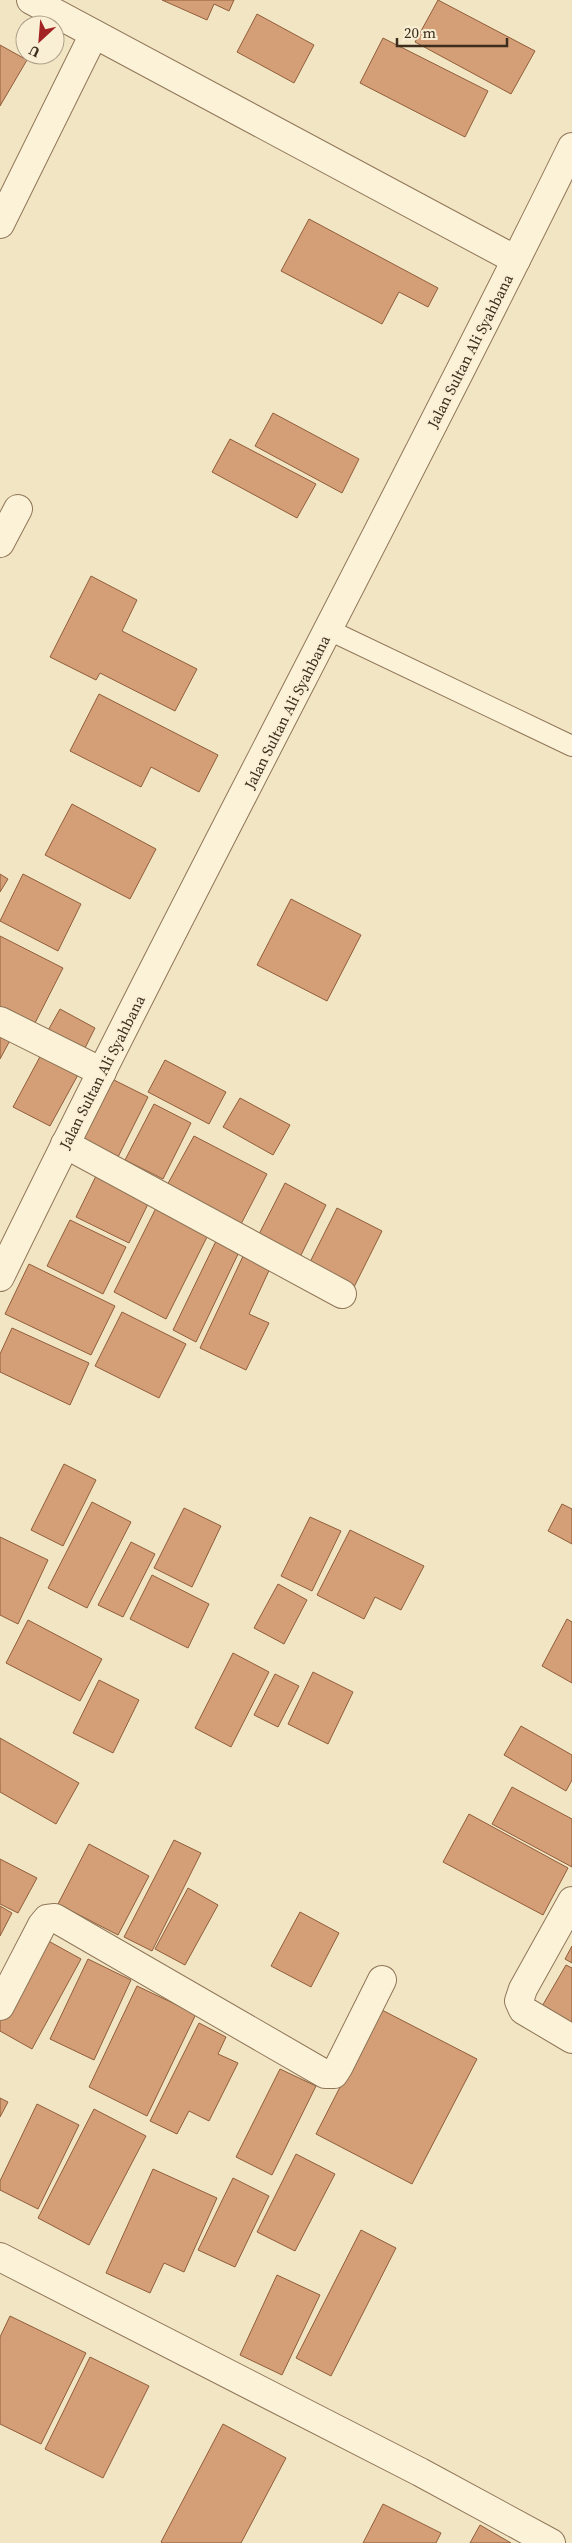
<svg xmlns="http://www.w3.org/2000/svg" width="572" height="2543" font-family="'Source Serif 4',serif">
	<rect width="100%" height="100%" fill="#f2e5c3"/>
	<g fill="#d49e76" stroke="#905e3b">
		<polygon points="162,0 234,0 229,11 214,4 207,20"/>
		<polygon points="438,0 535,51 511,94 415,42"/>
		<polygon points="257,14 314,45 294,83 237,52"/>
		<polygon points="383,38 488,91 465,137 360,83"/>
		<polygon points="0,45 27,60 0,106"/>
		<polygon points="309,219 438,288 428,307 399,292 382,324 281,271"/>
		<polygon points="273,413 359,459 342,493 255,446"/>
		<polygon points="230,439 316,484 297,518 212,472"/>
		<polygon points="91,576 137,600 122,631 197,669 175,711 100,673 96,680 50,657"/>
		<polygon points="99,694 218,755 199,792 151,767 141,787 70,751"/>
		<polygon points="72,804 156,849 130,899 45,855"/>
		<polygon points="0,874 8,879 0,892"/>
		<polygon points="23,874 81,904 58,951 0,921"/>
		<polygon points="291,899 361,935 327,1001 257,965"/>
		<polygon points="0,936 63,968 34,1025 0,1008"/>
		<polygon points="60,1009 95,1028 82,1054 46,1034"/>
		<polygon points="0,1026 14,1033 0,1059"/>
		<polygon points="42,1053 79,1073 50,1126 13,1107"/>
		<polygon points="165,1060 226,1092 209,1124 148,1092"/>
		<polygon points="110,1078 148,1097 118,1157 79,1138"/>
		<polygon points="240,1098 290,1125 273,1155 223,1127"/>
		<polygon points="154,1104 191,1123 163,1179 125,1160"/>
		<polygon points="194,1136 267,1174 240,1226 166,1187"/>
		<polygon points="96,1176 149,1202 129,1243 76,1217"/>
		<polygon points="285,1183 326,1205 299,1259 257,1238"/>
		<polygon points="158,1204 210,1231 166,1319 114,1292"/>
		<polygon points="337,1208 382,1231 352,1291 307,1268"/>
		<polygon points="70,1220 126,1247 103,1294 47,1266"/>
		<polygon points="217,1239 240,1250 196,1342 173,1330"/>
		<polygon points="245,1252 272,1264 249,1314 269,1323 246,1370 200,1348"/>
		<polygon points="29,1264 115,1306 91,1355 5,1314"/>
		<polygon points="122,1312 186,1344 159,1398 95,1366"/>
		<polygon points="12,1328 89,1363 70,1405 0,1372 0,1354"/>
		<polygon points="64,1464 96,1480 63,1546 31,1530"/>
		<polygon points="92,1502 131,1522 87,1608 48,1588"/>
		<polygon points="562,1504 572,1509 572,1544 548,1531"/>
		<polygon points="184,1508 221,1526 192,1587 154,1568"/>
		<polygon points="310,1517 341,1531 312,1591 281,1576"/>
		<polygon points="350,1530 424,1566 401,1610 375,1597 364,1619 317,1595"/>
		<polygon points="0,1537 48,1560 18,1624 0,1615"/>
		<polygon points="131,1542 155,1554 123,1617 98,1605"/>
		<polygon points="152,1575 209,1604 188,1648 130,1619"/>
		<polygon points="278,1584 307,1600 284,1644 254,1628"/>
		<polygon points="567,1619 572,1622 572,1683 542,1666"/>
		<polygon points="28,1620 102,1659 80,1701 6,1663"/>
		<polygon points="233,1653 269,1672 231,1747 195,1728"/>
		<polygon points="313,1672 353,1692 328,1744 288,1724"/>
		<polygon points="275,1674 299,1686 278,1727 254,1715"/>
		<polygon points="99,1680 139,1700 113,1753 73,1733"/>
		<polygon points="521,1726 572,1755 572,1780 566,1791 504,1755"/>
		<polygon points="0,1738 79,1783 56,1824 0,1792"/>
		<polygon points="512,1787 572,1819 572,1867 492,1824"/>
		<polygon points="469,1814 568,1868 543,1915 443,1862"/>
		<polygon points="174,1840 201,1853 152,1951 124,1937"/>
		<polygon points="89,1844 149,1876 118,1935 58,1904"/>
		<polygon points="0,1859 37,1878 18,1913 0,1904"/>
		<polygon points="188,1888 218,1905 185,1965 155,1949"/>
		<polygon points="0,1906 12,1913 0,1936"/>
		<polygon points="300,1912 339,1933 311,1987 271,1966"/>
		<polygon points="43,1938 81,1959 32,2049 0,2031 0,2016"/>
		<polygon points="572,1946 572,1963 565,1959"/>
		<polygon points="88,1959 131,1980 94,2060 50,2039"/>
		<polygon points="566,1965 572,1968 572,2026 541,2008"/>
		<polygon points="137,1986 196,2014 147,2116 89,2087"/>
		<polygon points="380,2009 477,2059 412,2184 316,2134"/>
		<polygon points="199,2023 226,2037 218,2054 238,2063 209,2121 189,2111 177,2134 150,2121"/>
		<polygon points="280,2069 316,2086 272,2175 236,2157"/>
		<polygon points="0,2098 8,2102 0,2117"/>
		<polygon points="37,2104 79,2125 38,2209 0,2190 0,2181"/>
		<polygon points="94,2109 146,2136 89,2245 38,2218"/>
		<polygon points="296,2154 335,2174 295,2251 257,2232"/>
		<polygon points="153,2169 217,2198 184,2272 164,2263 150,2293 106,2273"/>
		<polygon points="233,2178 269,2196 235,2267 198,2250"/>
		<polygon points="361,2230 396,2248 331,2376 296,2358"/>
		<polygon points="277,2275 320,2295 282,2375 240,2355"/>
		<polygon points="10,2316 86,2353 41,2444 0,2424 0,2337"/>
		<polygon points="90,2357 149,2386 103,2478 45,2449"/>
		<polygon points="223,2424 286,2458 241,2543 162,2543 161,2542"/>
		<polygon points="383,2504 441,2533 436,2543 363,2543"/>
		<polygon points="480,2525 511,2543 470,2543"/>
	</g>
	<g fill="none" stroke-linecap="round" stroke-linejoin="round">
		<defs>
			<polyline id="service" points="329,630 572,746"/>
			<g id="minor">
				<polyline points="31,0 516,260"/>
				<polyline points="0,224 94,34"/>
				<polyline points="0,543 18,509"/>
				<polyline points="0,1021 102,1072"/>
				<polyline points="65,1144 342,1294"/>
				<path d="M0 1277C185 897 386 526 572 147"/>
				<polyline points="572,1901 523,1989 519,2001 523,2010 572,2039"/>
				<polyline points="0,2006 42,1925 47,1919 55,1918 325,2074 334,2074 339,2066 382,1980"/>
				<polyline points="0,2257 420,2472 551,2543"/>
			</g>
		</defs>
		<use href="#service" stroke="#8f7658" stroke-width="22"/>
		<use href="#minor" stroke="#8f7658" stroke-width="30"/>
		<use href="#service" stroke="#fcf2d8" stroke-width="20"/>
		<use href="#minor" stroke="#fcf2d8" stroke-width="28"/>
	</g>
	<g text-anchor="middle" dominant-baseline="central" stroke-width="4" stroke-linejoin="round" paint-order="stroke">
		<g font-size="15" fill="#3d2d1d" stroke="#f9efd4">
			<text transform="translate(470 351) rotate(-63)">Jalan Sultan Ali Syahbana</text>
			<text transform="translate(287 712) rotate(-63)">Jalan Sultan Ali Syahbana</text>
			<text transform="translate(102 1072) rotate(-63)">Jalan Sultan Ali Syahbana</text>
		</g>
	</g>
	<g transform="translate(40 40) rotate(206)"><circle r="24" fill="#f9efd4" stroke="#aea18b"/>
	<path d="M0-4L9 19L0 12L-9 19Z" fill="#a32322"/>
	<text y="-8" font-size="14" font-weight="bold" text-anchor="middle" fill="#3d2d1d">U</text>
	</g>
	<path d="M397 38v8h110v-8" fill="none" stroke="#3d2d1d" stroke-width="2.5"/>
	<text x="404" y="38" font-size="15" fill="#3d2d1d" stroke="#f9efd4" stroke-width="4" paint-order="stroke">20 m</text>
</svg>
